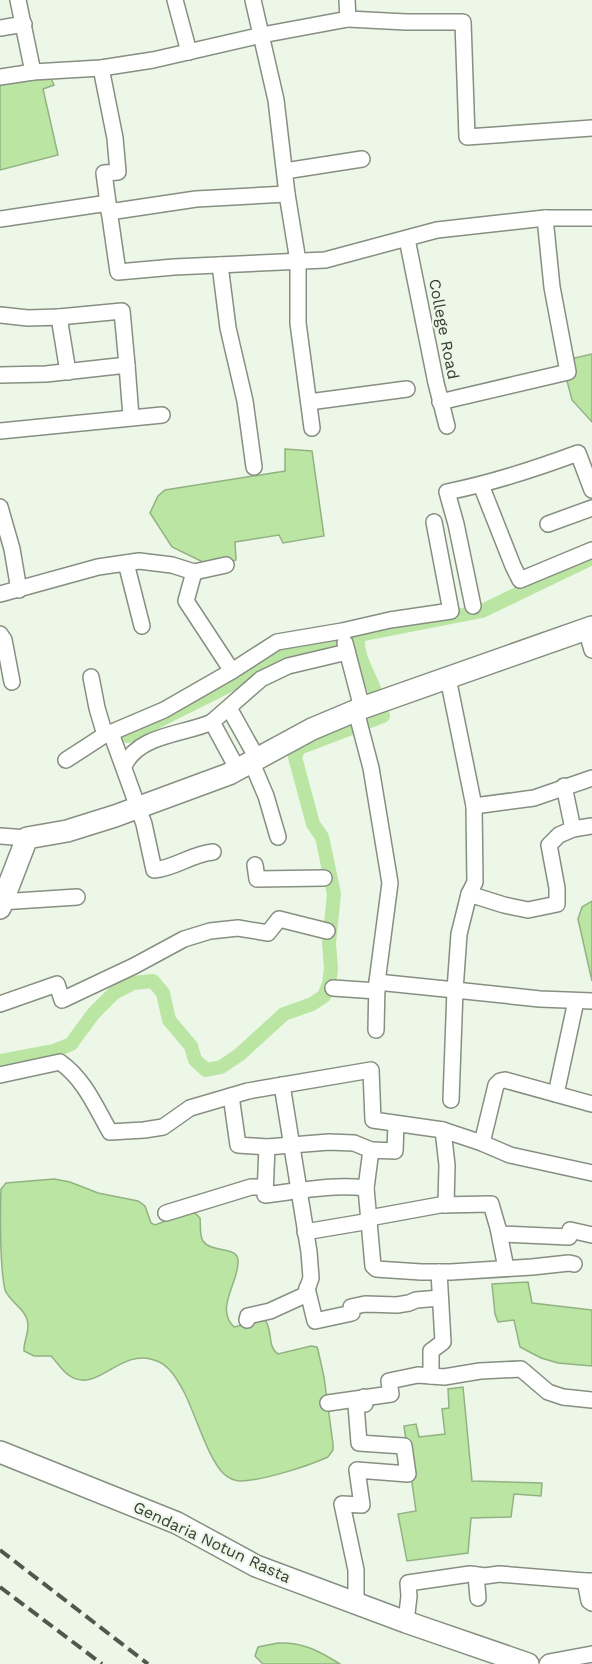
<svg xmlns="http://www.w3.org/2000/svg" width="592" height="1664" font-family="'Work Sans',sans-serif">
	<rect width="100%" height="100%" fill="#ecf7e7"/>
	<g fill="#bae5a3" stroke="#93b282" stroke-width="1.5">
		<polygon points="50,76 54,85 43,89 58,155 0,170 0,83"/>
		<polygon points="592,354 592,422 572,400 567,381 575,373 570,359"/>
		<polygon points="285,449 312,451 324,536 283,543 279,535 235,542 236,560 213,567 172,547 150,513 158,496 165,490 285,471"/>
		<polygon points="592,901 592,981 578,919 582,907"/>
		<path d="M54 1179 70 1182 98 1193 138 1201 145 1206 151 1223 155 1225 190 1212 195 1213 200 1218C201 1226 199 1234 203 1241 211 1253 237 1246 238 1260 240 1281 214 1308 234 1327L265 1320C273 1330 267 1347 278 1354L311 1346 317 1347 318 1350 324 1377 333 1444V1450L328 1457C308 1466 262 1481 240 1481 235 1481 228 1478 224 1474 208 1459 195 1413 184 1392 177 1379 169 1364 154 1360 120 1348 97 1394 70 1376 62 1371 57 1362 51 1356H34L24 1351C23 1340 31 1332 27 1319 23 1307 10 1302 5 1290 0 1269 0 1213 1 1189L6 1183Z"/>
		<polygon points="528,1282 532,1303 592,1310 592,1366 558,1363 541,1358 520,1347 514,1320 498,1322 495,1314 492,1284"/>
		<polygon points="463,1387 472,1481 542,1483 541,1496 514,1494 511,1517 471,1518 468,1553 407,1561 398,1514 416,1511 404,1426 416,1424 419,1437 445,1434 442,1409 449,1408 448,1389"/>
		<path d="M278 1643C303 1642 319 1651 340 1664H263L255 1656 258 1647Z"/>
	</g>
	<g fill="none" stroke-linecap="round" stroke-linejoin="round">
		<g stroke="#bae5a3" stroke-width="14">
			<polyline points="354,636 482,611 592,558"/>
			<polyline points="128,736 236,682 276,654 333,640"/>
			<path d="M0 1061 54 1051 71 1044 93 1014 114 993 133 983 153 981 163 993 169 1020 191 1046 195 1060 206 1070 221 1067 239 1055 284 1014 312 1004 324 996 329 984 331 969 329 943 334 894 322 837 313 824 295 757 299 748 383 716C380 707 378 698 374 689 367 670 356 656 358 635"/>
		</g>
		<defs>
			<g id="minor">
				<polyline points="18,0 33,72"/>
				<polyline points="175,0 189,52"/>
				<polyline points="253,0 276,100 287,194 298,261 298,323 312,428"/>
				<polyline points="347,0 348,19 406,22 463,22 467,137 592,128"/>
				<polyline points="0,28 24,24"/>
				<polyline points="101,68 115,138 118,172 104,173 108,203"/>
				<polyline points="0,77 33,72 101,68 153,60 262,35 348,19"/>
				<polyline points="285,171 362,159"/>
				<polyline points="109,212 196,199 287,194"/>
				<polyline points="0,219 108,203 118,272 174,267 325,260 437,230 545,218 592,218"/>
				<polyline points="407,239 436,383 447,426"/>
				<polyline points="220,265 228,328 245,401 254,467"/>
				<polyline points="0,315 28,318 59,317 68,372"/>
				<polyline points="59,317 122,311 127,365"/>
				<polyline points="0,375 46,374 127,365 131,417"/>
				<polyline points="309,402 407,389"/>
				<polyline points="440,402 568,372 552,287 545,218"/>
				<polyline points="0,431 162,415"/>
				<polyline points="481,485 513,566 520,580 592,550"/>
				<polyline points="0,507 12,549 19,590"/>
				<polyline points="548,524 592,508"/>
				<polyline points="126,563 142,626"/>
				<polyline points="0,594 98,567 139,561 172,565 194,572 226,565"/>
				<path d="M473 606 456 524 447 492C492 483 535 469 578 453L592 490"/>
				<polyline points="586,629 592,650"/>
				<polyline points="0,634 4,640 12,682"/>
				<polyline points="345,643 362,708"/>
				<polyline points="232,671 277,642 342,631 390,620 451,611 434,522"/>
				<polyline points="91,677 97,708 105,735"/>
				<polyline points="448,678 474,806 475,882 469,894"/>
				<polyline points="229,708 253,751"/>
				<polyline points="356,711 371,768 390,883 377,982 376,1030"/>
				<path d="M111 733 144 824 154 870C176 868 191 854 213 852"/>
				<polyline points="66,760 103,736 164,710 232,671 186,601 194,572"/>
				<polyline points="252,763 266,796 278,837"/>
				<path d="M124 766C139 734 183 735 212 722"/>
				<polyline points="238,770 212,722 261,679 288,666 347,652"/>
				<polyline points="474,806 534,798 592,778"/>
				<polyline points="573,829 592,826"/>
				<polyline points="0,836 27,838"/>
				<polyline points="255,865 257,879 324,878"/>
				<polyline points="0,902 77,897"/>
				<polyline points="377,982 455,990 459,934 469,894 504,905 528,910 557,904 557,888 549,845 559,835 573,829 564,786"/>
				<polyline points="333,988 377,991"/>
				<polyline points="0,1004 57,984 62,1000 134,966 184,939 210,931 238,928 268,933 279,919 327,931"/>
				<path d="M0 1075 60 1062C85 1080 95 1106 110 1132L144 1130 163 1127 190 1108 248 1091 371 1070 373 1120 443 1130"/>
				<polyline points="556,1094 576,1001"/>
				<polyline points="231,1096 238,1145 267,1147 329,1142 354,1143 371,1150"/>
				<polyline points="451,1100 455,990 540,999 592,1001"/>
				<polyline points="396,1124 395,1151 371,1150 366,1188 373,1266 376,1269 421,1272 451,1272 532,1267 569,1263 574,1264"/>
				<polyline points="482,1143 496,1085 500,1081 505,1080 592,1104"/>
				<path d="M267 1147 265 1195C299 1191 331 1184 366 1188"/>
				<polyline points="446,1205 447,1165 443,1130 482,1143 510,1155 592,1173"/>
				<polyline points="166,1213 251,1187 265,1187"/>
				<polyline points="369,1218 440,1205 491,1204 498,1228 506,1268"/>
				<polyline points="305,1232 370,1221"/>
				<polyline points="500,1234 569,1237 570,1230 592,1235"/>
				<polyline points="307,1288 315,1321 352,1313 351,1307 365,1304 397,1305 409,1303 416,1300 440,1298"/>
				<polyline points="247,1320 248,1316 270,1311 305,1295 311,1278 309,1252 282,1085"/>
				<polyline points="431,1376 431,1351 443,1342 439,1272"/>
				<polyline points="328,1403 391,1394 389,1381 418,1375 444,1377 480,1371 521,1369 548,1392 563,1397 592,1400"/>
				<polyline points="476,1575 478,1598"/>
				<polyline points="592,1581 585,1581 589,1601 592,1603"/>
				<polyline points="356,1603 356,1570 342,1504 362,1505 357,1470 408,1474 404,1446 359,1443 356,1405 365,1404 364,1397"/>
				<polyline points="406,1622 409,1596 408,1583 470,1574 485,1576 499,1574 585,1581"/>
				<polyline points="547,1664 549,1662 592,1654"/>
			</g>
			<g id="secondary">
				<polyline points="0,908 27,838 67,831 115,816 229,774 312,729 362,708 592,627"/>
				<polyline points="0,1452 177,1523 256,1566 406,1622 528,1664"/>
			</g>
		</defs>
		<use href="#minor" stroke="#868f81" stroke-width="18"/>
		<use href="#secondary" stroke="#868f81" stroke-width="24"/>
		<use href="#minor" stroke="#fff" stroke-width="15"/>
		<use href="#secondary" stroke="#fff" stroke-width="21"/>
		<g stroke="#51564e" stroke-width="4" stroke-dasharray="12 6" stroke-linecap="butt">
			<polyline points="0,1550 148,1664"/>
			<polyline points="0,1587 102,1664"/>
		</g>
	</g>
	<g text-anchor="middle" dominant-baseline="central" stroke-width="4.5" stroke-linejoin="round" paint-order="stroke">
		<g font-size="16" fill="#373b35" stroke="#ecf7e7">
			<text transform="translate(444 329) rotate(79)">College Road</text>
			<text transform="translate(212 1542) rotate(25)">Gendaria Notun Rasta</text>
		</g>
	</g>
</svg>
